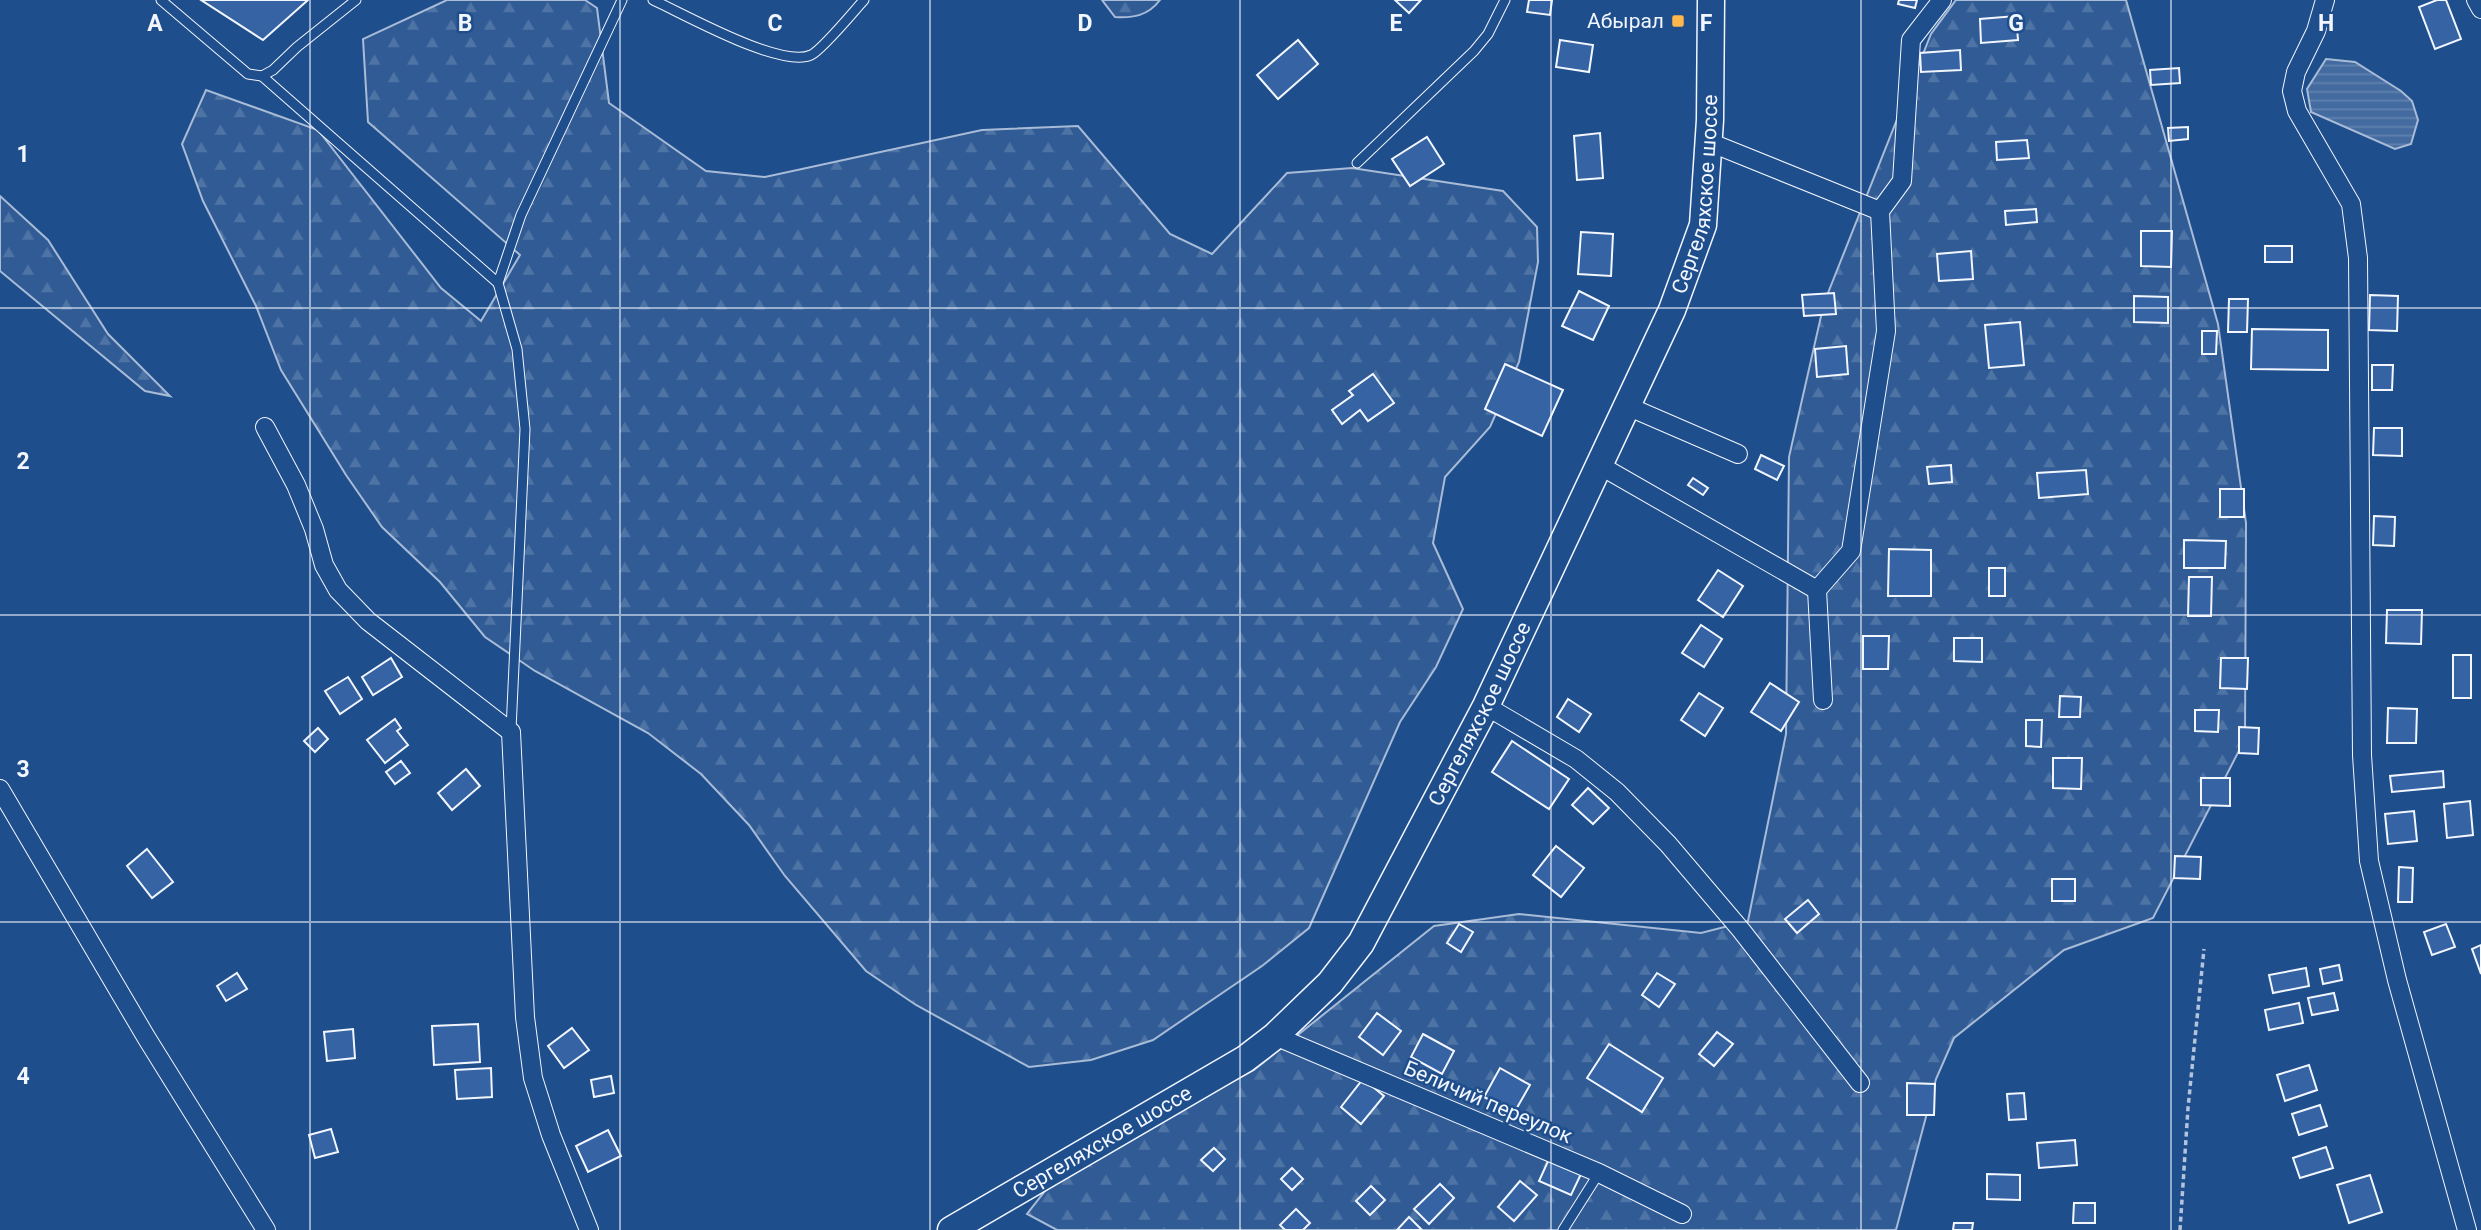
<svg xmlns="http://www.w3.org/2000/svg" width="2481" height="1230" font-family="Roboto,sans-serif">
	<defs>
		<pattern id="forest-firs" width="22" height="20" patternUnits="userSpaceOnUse" patternTransform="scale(1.75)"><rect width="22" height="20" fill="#305b95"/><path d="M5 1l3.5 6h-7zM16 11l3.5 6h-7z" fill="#4e73a5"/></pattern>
		<pattern id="water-rules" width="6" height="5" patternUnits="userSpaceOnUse" patternTransform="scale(1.75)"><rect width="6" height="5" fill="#446ba0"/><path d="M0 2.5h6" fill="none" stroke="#5f81ae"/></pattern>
	</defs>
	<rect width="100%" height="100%" fill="#1f4e8c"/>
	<g fill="url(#forest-firs)" stroke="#a8bbd7" stroke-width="2">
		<polygon points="447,0 585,0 597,8 609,103 706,171 765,177 982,130 1078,126 1170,234 1212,254 1287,173 1352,168 1503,191 1537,227 1538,262 1519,362 1490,427 1445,477 1433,543 1463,609 1436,667 1400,722 1309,928 1262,966 1153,1040 1091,1060 1029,1067 916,1005 866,971 785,876 749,825 701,774 648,733 535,671 485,637 440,582 382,527 346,475 281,370 256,306 203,201 182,144 206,90 318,130 441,288 481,321 520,255 368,122 363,39"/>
		<path d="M1102 0H1160C1148 16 1133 18 1115 17Z"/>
		<polygon points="1956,0 2126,0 2218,324 2246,523 2245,739 2153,918 2064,950 1954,1038 1936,1079 1896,1230 1057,1230 1027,1214 1056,1177 1254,1070 1434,926 1519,914 1701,933 1748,921 1786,734 1789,457 1824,303 1931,34"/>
		<polygon points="0,196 48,240 108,334 170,396 145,391 0,271"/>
	</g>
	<polygon fill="url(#water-rules)" stroke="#a8bbd7" stroke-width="2" points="2326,59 2355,62 2401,91 2412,101 2418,120 2411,144 2395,149 2311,112 2307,89"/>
	<g fill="#3563a3" stroke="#f2f6ff" stroke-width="2">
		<polygon points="201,0 308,0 263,40"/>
		<polygon points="1395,0 1421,0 1409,13"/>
		<polygon points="1529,0 1552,0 1550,15 1527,12"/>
		<polygon points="1899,0 1917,0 1915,8 1898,4"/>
		<polygon points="2437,0 2446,0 2461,39 2435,49 2419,7"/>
		<polygon points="2016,16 2018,40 1981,43 1980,19"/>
		<polygon points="1298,40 1318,64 1278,99 1257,75"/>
		<polygon points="1560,40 1593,45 1589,72 1556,67"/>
		<polygon points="1960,50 1961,70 1921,72 1920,53"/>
		<polygon points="2179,68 2180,83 2151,85 2150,70"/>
		<polygon points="2188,127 2188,139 2169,141 2168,128"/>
		<polygon points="1600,133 1603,178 1577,180 1574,136"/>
		<polygon points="1427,137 1444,164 1410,186 1392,159"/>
		<polygon points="2027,140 2029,158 1997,160 1996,142"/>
		<polygon points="2036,209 2037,222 2006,225 2005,211"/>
		<polygon points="2141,231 2172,231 2171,267 2141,266"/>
		<polygon points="1581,232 1613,234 1611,276 1578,274"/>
		<rect x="2265" y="246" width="27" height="16"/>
		<polygon points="1971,251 1973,279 1939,281 1937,254"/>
		<polygon points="1579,291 1609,306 1593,340 1562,326"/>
		<polygon points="1834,293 1836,314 1804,316 1802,295"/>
		<polygon points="2370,295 2398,296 2397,331 2369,330"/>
		<polygon points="2134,296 2168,297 2168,323 2134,322"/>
		<polygon points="2229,299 2248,299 2247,332 2228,332"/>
		<polygon points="2020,322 2024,365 1989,368 1985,325"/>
		<polygon points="2252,329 2328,330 2328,370 2251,369"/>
		<polygon points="2202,331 2217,331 2216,354 2202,354"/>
		<polygon points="1846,346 1848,374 1817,377 1815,349"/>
		<polygon points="1505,364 1563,390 1542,436 1485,409"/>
		<polygon points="2372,365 2393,365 2392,390 2372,390"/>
		<polygon points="1373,374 1394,403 1368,421 1360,410 1342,424 1332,410 1353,395 1349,391"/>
		<polygon points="2374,428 2402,428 2402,456 2373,455"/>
		<polygon points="1761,455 1784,466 1777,480 1755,469"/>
		<polygon points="1951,465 1952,482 1929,484 1927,467"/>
		<polygon points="2086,470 2088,494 2039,498 2037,473"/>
		<polygon points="1693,478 1708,488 1703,495 1688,485"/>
		<rect x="2220" y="489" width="24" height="28"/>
		<polygon points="2374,516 2395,517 2394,546 2373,545"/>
		<polygon points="2184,540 2226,541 2225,568 2184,568"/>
		<polygon points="1889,549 1931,550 1931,596 1888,596"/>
		<rect x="1989" y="568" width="16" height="28"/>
		<polygon points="1718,570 1743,586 1723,617 1698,600"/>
		<polygon points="2189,577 2212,577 2211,616 2188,616"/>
		<polygon points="2387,610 2422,610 2421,644 2386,643"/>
		<polygon points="1701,625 1722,639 1704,667 1682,653"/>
		<polygon points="1863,636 1889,636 1888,669 1863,669"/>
		<polygon points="1954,638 1982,638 1982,662 1954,661"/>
		<rect x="2453" y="655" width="18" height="43"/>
		<polygon points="391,658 402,677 373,695 362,677"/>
		<polygon points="2221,658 2248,658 2247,689 2220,688"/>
		<polygon points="348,677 362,699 340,714 325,691"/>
		<polygon points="1770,683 1799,702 1781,731 1751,712"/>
		<polygon points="1699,693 1723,708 1705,736 1681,720"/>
		<polygon points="2060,696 2081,697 2080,717 2059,717"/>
		<polygon points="1568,699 1591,714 1579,732 1557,717"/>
		<polygon points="2388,708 2417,709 2416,743 2387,743"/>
		<polygon points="2195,710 2219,710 2218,732 2195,731"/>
		<polygon points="395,719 401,728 397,731 408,745 385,763 367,740"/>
		<polygon points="2026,720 2042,720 2041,747 2026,746"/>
		<polygon points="2239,727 2259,728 2258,754 2239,753"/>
		<polygon points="318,728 328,739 315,752 304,741"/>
		<polygon points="1512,741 1569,779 1549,809 1492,772"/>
		<polygon points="2053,758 2082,758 2081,789 2053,788"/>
		<polygon points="401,761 410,773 395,784 386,772"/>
		<polygon points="466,769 480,786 452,810 438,793"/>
		<polygon points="2443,771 2444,787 2392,792 2390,776"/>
		<polygon points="2201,778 2230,778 2230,806 2201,805"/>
		<polygon points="1588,788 1609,808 1593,824 1572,805"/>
		<polygon points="2470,801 2473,835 2447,838 2444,804"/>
		<polygon points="2414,811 2417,841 2388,844 2385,814"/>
		<polygon points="1556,846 1584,868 1561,897 1533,875"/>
		<polygon points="147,849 173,882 152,898 127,866"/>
		<polygon points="2175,856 2201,857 2200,879 2174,878"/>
		<polygon points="2399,867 2413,868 2412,902 2398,902"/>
		<rect x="2052" y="879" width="23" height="22"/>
		<polygon points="1808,900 1819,914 1797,933 1785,919"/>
		<polygon points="1459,924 1473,932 1461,952 1447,943"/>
		<polygon points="2446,924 2455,947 2432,955 2424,932"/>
		<polygon points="2481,945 2481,974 2472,949"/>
		<polygon points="2339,965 2342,980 2323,984 2320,969"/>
		<polygon points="2306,968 2309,986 2273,993 2269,975"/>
		<polygon points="237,973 247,989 226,1001 217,986"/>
		<polygon points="1657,973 1675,984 1659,1007 1642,995"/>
		<polygon points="2334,993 2338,1010 2312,1015 2308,998"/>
		<polygon points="2299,1003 2303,1023 2269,1030 2265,1010"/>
		<polygon points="1377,1013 1401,1031 1383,1055 1359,1037"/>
		<polygon points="478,1024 480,1062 434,1065 432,1026"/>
		<polygon points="572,1028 589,1050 564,1068 548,1046"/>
		<polygon points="353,1029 355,1058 327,1061 324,1032"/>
		<polygon points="1717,1032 1733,1044 1714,1066 1699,1054"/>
		<polygon points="1423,1034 1454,1051 1442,1074 1411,1057"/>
		<polygon points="1609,1044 1663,1078 1642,1112 1587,1078"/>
		<polygon points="2309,1065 2317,1090 2285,1101 2277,1075"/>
		<polygon points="491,1068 492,1097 457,1099 455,1070"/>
		<polygon points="1500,1068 1530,1085 1514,1113 1484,1097"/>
		<polygon points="611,1076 614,1093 594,1097 591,1080"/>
		<polygon points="1363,1079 1384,1096 1361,1124 1341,1107"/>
		<polygon points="1907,1083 1935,1084 1934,1115 1907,1115"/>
		<polygon points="2024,1093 2026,1119 2009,1120 2007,1094"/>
		<polygon points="2320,1105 2327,1126 2299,1135 2292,1114"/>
		<polygon points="331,1129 338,1152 315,1158 309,1135"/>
		<polygon points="608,1130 621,1156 588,1172 576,1146"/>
		<polygon points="2075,1140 2077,1165 2039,1168 2037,1143"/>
		<polygon points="2326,1147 2333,1168 2300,1178 2293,1158"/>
		<polygon points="1214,1148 1225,1159 1213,1171 1201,1160"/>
		<polygon points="1549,1159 1581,1174 1571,1195 1539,1181"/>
		<polygon points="1292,1168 1303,1179 1292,1190 1281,1179"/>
		<polygon points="1987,1174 2020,1175 2020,1200 1987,1199"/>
		<polygon points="2370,1175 2382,1212 2349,1223 2337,1185"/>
		<polygon points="1520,1181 1537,1195 1514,1221 1498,1207"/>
		<polygon points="1440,1184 1454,1198 1429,1224 1414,1209"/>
		<polygon points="1371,1186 1385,1200 1370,1215 1356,1201"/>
		<polygon points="2074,1203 2095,1203 2095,1223 2073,1223"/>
		<polygon points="1296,1209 1310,1223 1303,1230 1285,1230 1280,1225"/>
		<polygon points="1409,1217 1422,1230 1397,1230"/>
		<polygon points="1954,1223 1973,1223 1972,1230 1953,1230"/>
	</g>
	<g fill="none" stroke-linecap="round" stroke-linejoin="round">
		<defs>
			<g id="service">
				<polyline points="161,0 248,74 262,76 273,70 297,47 356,0"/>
				<path d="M653 0C684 14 781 69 811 55 822 50 854 11 864 0"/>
				<polyline points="262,76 498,283"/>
				<polyline points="1357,163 1474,51 1488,34 1505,0"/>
				<polyline points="511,730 525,429 517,349 498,283 521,215 622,0"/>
				<polyline points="1563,1230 1599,1173"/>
			</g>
			<g id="minor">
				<polyline points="2325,0 2316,31 2296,72 2292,91 2297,111 2351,204 2358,258 2362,755 2369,861 2397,980 2467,1230"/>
				<polyline points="2476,0 2481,9"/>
				<polyline points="1709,142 1880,211"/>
				<polyline points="1627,406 1738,454"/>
				<polyline points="265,427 296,485 314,529 324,565 338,590 368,621 511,732 525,1017 533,1078 551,1135 589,1230"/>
				<polyline points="1599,465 1817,590"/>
				<polyline points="1823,700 1817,590 1851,551 1886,331 1880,211 1902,181 1911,40 1942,0"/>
				<polyline points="1486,706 1576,759 1617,792 1668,844 1741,930 1860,1083"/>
				<polyline points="0,789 146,1037 266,1230"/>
				<polyline points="1275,1036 1599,1173 1682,1214"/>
			</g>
			<g id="secondary">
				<path id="s1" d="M951 1230 1245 1059 1275 1036 1330 983 1361 943 1486 706 1672 310 1703 225 1710 120 1711 0"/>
			</g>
		</defs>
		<use href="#service" stroke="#f2f6ff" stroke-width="11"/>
		<use href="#minor" stroke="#f2f6ff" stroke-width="20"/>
		<use href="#secondary" stroke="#f2f6ff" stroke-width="29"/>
		<polyline stroke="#b3c4dc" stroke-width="3.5" stroke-dasharray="5 3.5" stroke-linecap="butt" points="2180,1230 2188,1108 2204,949"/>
		<use href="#service" stroke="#1f4e8c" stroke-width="9"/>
		<use href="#minor" stroke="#1f4e8c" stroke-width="18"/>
		<use href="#secondary" stroke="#1f4e8c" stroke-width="26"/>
	</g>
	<path fill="none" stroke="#f2f6ff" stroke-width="2" stroke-opacity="0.55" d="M310 0V1230M620 0V1230M930 0V1230M1240 0V1230M1551 0V1230M1861 0V1230M2171 0V1230M0 308H2481M0 615H2481M0 922H2481"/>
	<rect fill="#ffb74d" stroke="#1f4e8c" stroke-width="2.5" x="1671" y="14" width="14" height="14" rx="3.5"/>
	<g text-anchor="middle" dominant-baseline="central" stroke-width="5" stroke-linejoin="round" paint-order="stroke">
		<g font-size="21" fill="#f2f6ff" stroke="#1f4e8c" text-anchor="end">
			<text x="1664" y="21">Абырал</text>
		</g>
		<g font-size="21" fill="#f2f6ff" stroke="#1f4e8c">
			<text stroke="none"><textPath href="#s1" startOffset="1330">Сергеляхское шоссе</textPath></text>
			<text stroke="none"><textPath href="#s1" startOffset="763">Сергеляхское шоссе</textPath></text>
			<text transform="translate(1488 1102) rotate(23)">Беличий переулок</text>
			<text stroke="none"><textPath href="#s1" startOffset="175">Сергеляхское шоссе</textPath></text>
		</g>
	</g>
	<g font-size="23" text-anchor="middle" font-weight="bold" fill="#f2f6ff" stroke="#1f4e8c" stroke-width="5" stroke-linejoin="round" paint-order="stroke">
		<text x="155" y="31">A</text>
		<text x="465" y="31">B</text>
		<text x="775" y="31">C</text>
		<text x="1085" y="31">D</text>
		<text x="1396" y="31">E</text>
		<text x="1706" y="31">F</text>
		<text x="2016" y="31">G</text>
		<text x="2326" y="31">H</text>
		<text x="23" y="162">1</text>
		<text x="23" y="469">2</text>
		<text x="23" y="777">3</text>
		<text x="23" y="1084">4</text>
	</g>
</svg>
